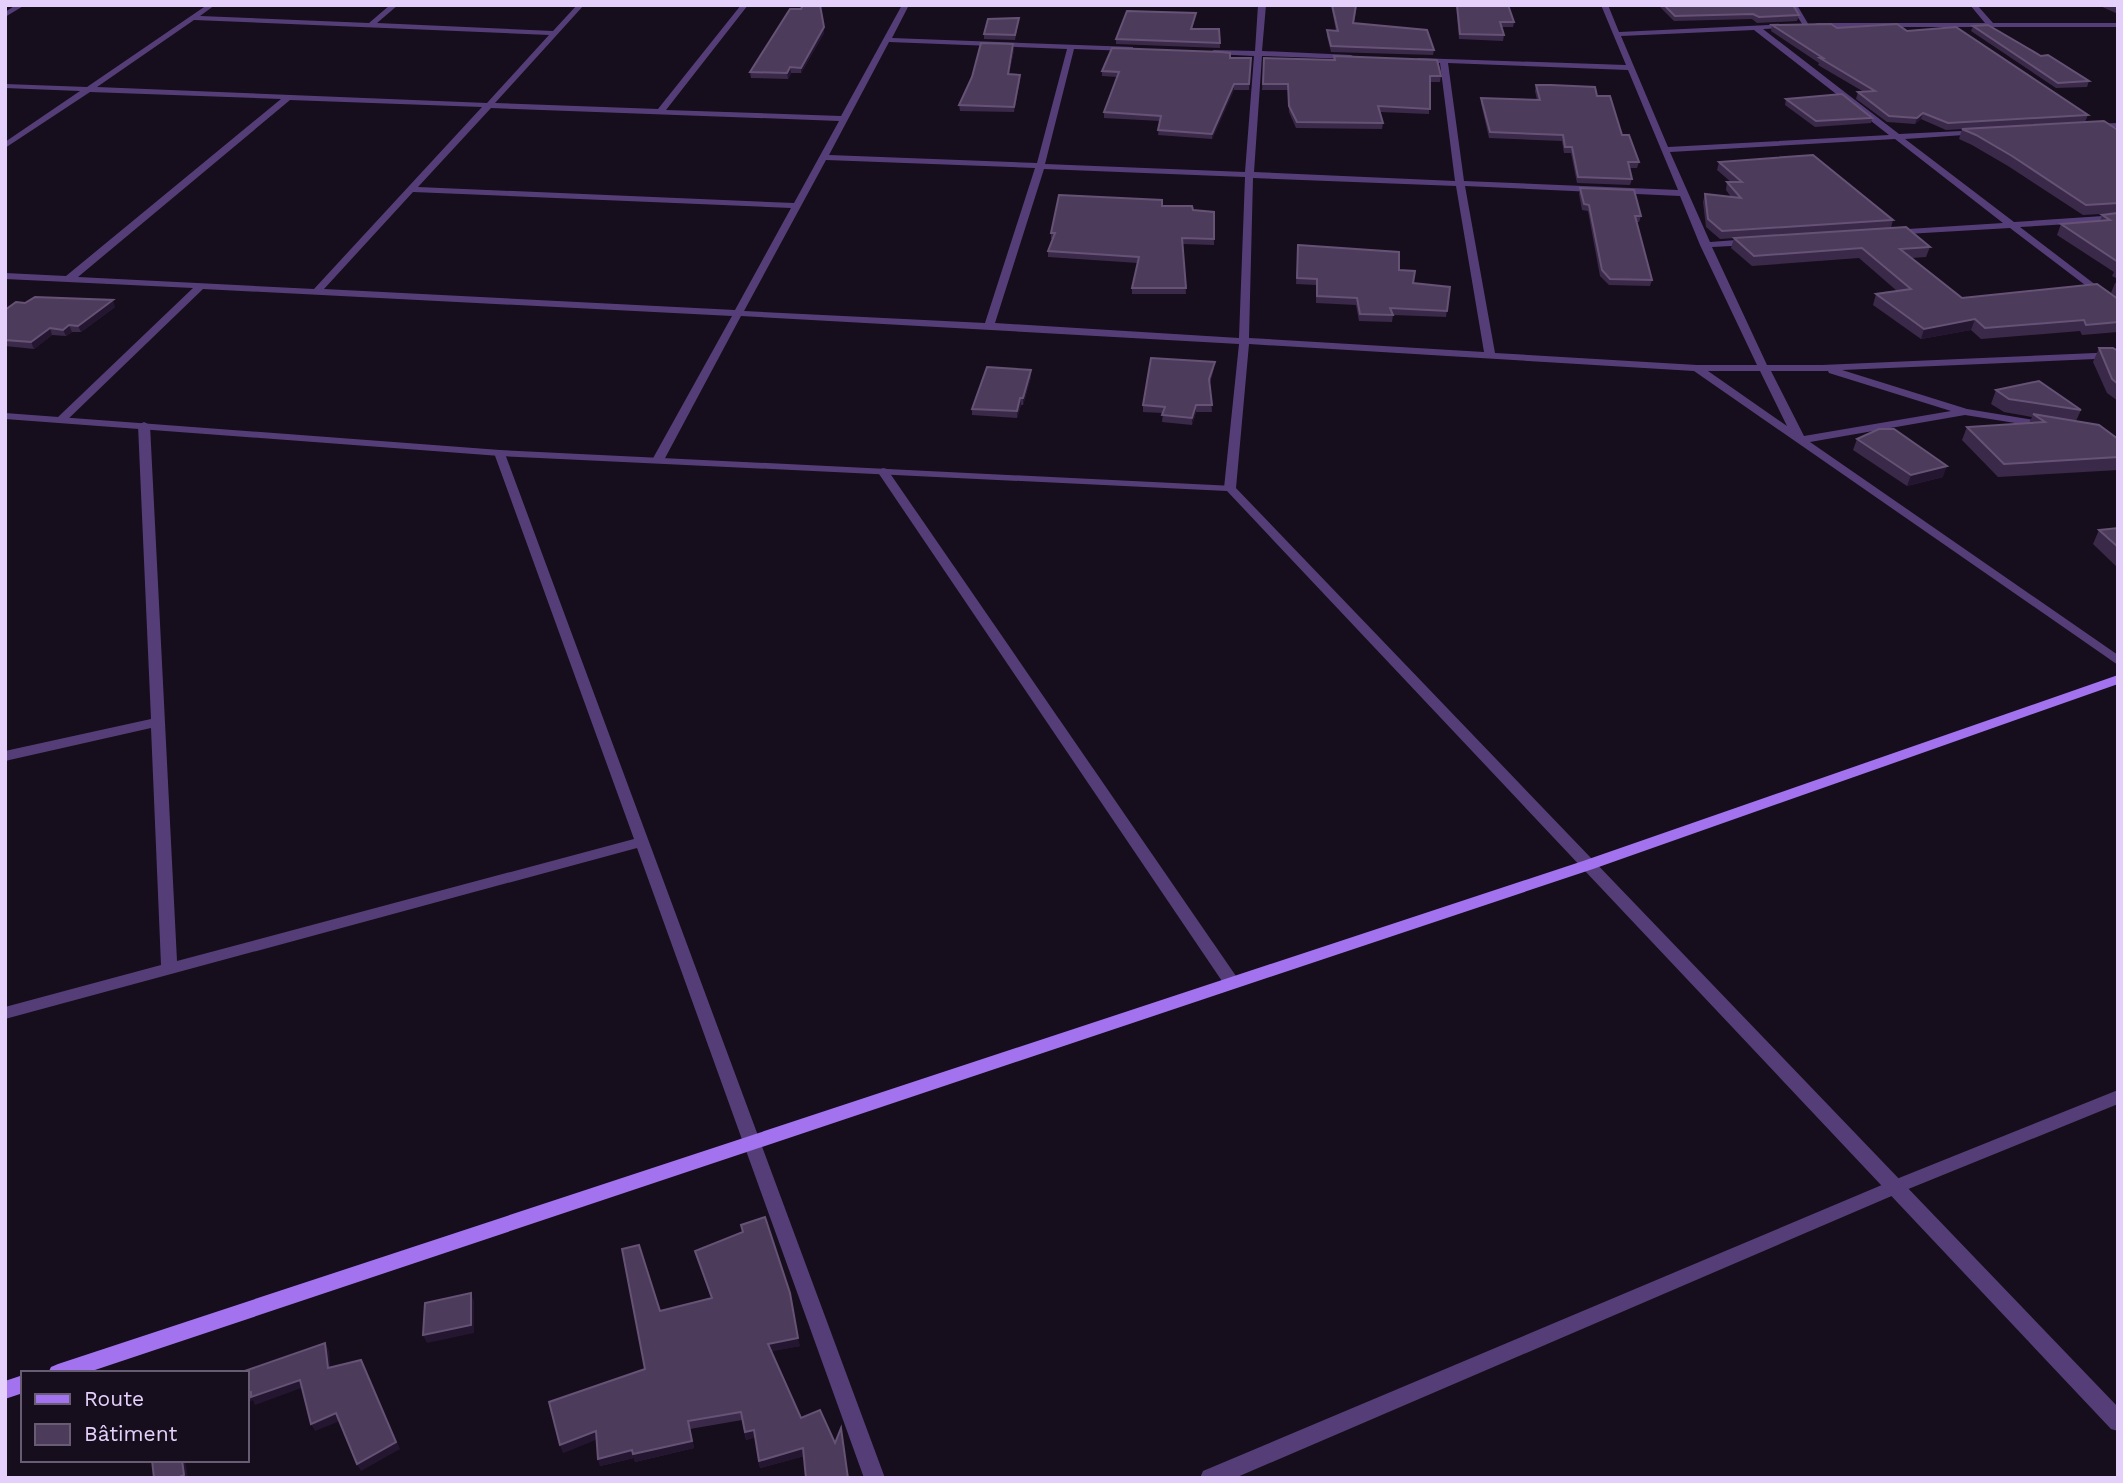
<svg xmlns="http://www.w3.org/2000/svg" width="2123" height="1483" font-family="'Work Sans',sans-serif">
	<rect width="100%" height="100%" fill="#160e1d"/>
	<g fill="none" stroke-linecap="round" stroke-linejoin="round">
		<g fill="#553e77" fill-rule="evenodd">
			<polygon points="16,5 25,5 5,17 5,12"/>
			<path d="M207 5H215L200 16 369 23 390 5H398L377 23 553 31 577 5H584L495 103 658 109 741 5H748L666 110 841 116 902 5H909L892 38 1133 47V51H1130L1074 49 1045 164 1245 172 1254 56 1214 54 1210 52 1214 50 1255 51 1258 5H1266L1262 51 1351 55 1355 57 1351 59 1262 56 1254 172 1455 181 1440 63 1420 62H1417V58L1626 65 1601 5H1608L1619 32 1793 24V28H1790L1763 29 1899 134 1982 130V134H1979L1905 139 2014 222 2118 215V221L2020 227 2118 302V310L2010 228 1889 235V231L1892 230 2003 223 1895 139 1670 152 1710 242 1750 239 1755 242 1750 245 1712 247 1767 365H1822L2118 352V358L1842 370 1967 409 2047 422 2053 425 2047 428 1965 415 1810 442 2118 655V665L1694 371 1249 344 1236 488 1230 491 1224 488 1239 344 741 316 664 460 658 463 652 460 732 316 203 289 65 422H57V418L193 288 5 279V273L66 276 281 99 90 92 5 148V142L80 91 5 88V84L87 87ZM194 20 549 35 487 103 97 87ZM1754 30 1889 135 1668 147 1621 36ZM889 42 1067 49 1037 163 829 155ZM1448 63 1628 70 1678 190 1464 181ZM290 100 482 107 314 289 78 277ZM491 108 839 121 794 203 418 187ZM826 160 1035 168 985 323 744 311ZM1044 169 1245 177 1239 338 995 323ZM1253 178 1456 186 1484 352 1249 338ZM1465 186 1680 196 1700 245 1757 365H1697L1495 353ZM413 192 791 208 735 310 324 289ZM1708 371H1760L1787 426ZM1771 371H1828L1829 373 1951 411 1804 436Z"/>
			<polygon points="1790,5 1797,5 1810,27 1804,27"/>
			<polygon points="1970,5 1977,5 1993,23 2118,23 2118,27 1817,27 1813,25 1817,23 1985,23"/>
			<polygon points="2118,123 2118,127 2093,128 2089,126 2093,124"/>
			<polygon points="144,422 150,425 177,961 634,839 494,453 496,451 504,451 885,1478 864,1478 637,848 5,1019 5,1007 161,965 151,728 5,761 5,751 151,719 138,425"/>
			<polygon points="883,468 887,469 1238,979 1240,983 1238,987 1232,989 1226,987 877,471"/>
			<polygon points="2118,1090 2118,1104 1901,1192 1235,1478 1200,1478 1203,1471 1889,1182"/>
		</g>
		<polygon fill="#553e77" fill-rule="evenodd" points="5,413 500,450 1234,486 2118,1407 2118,1431 2111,1429 1227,491 500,456 5,419"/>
		<g fill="#a272ef" fill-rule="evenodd">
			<polygon points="2118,675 2118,684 1593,869 86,1373 48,1373 51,1367 58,1364 1583,861"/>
			<polygon points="23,1375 23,1393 5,1399 5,1381"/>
		</g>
	</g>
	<g fill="#3b2949">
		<polygon points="1331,5 1357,5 1354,23 1434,50 1433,55 1331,52 1327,36 1327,30 1336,31"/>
		<polygon points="1456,5 1508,5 1514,22 1513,27 1502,27 1504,35 1503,41 1459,39"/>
		<polygon points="1658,5 1793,5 1799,15 1797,21 1757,23 1752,19 1674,21"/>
		<polygon points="2098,5 2118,5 2118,14"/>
		<polygon points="1196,13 1195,18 1192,29 1220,43 1220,48 1116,44 1116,39"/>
		<polygon points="1019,18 1015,40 984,39 984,34"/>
		<polygon points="1772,25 1907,31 2088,115 2085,122 1946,130 1921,119 1915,124 1887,122 1856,99 1858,92 1864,92 1818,65 1819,63 1771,31"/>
		<polygon points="1973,26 2041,56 2089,81 2087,87 2056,88 1971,31"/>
		<polygon points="824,27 824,33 801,73 791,73 788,79 751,78 750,72"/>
		<polygon points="1013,44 1014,50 1009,74 1020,80 1014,112 960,111 959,105"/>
		<polygon points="1334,56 1441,76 1440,82 1430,82 1429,114 1380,112 1383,123 1382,129 1296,128 1289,112 1288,90 1262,90 1264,58 1333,60"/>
		<polygon points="1230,58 1251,58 1249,90 1234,90 1212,139 1158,135 1160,121 1104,118 1104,112 1117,77 1102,76 1102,71"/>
		<polygon points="1536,85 1597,96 1639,162 1637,168 1629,168 1632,179 1630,185 1577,183 1571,153 1564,153 1562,141 1489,138 1481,103 1481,98 1537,100 1535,91"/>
		<polygon points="1786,99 1872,118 1871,123 1815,127 1785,105"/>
		<polygon points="1962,129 2118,130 2118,213 2083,215 2008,166 1972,145 1959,139"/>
		<polygon points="1719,162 1893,220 1891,228 1720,239 1706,227 1703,202 1705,194 1731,197 1726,190 1727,182 1731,182 1717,170"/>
		<polygon points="1580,188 1641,216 1639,222 1637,222 1652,280 1650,286 1609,285 1600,276 1588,211 1582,210 1579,194"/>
		<polygon points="1162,206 1214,212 1214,245 1183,244 1186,294 1132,294 1132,288 1138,263 1048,257 1048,251 1052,239 1051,239 1051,233"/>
		<polygon points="2118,213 2118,279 2112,276 2114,272 2057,235 2061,224 2100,221 2102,215"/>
		<polygon points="1734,238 1930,247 1926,257 1912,258 1962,298 2118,299 2118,332 2082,335 2080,331 1981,339 1971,330 1921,339 1873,305 1876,294 1897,291 1859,258 1752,266 1731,248"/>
		<polygon points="1298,245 1399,270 1413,283 1450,287 1446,317 1393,315 1392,322 1359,321 1356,305 1316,303 1316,285 1296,284"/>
		<polygon points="2118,282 2118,298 2111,293 2115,283"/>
		<polygon points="25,303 115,307 81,332 72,332 66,336 52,335 34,349 5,346 5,310"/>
		<polygon points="2099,348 2118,351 2118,401 2107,393 2093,362"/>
		<polygon points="1214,368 1210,383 1212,412 1196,412 1192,425 1162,422 1163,413 1143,412 1143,405"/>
		<polygon points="1031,370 1031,377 1023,405 1021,405 1017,418 972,415 972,409"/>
		<polygon points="1996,390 2081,410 2076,421 2118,439 2118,470 1998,477 1962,440 1967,427 2029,423 2032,417 2004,412 1991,404"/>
		<polygon points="1857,439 1943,477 1907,486 1853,450"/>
		<polygon points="2118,528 2118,568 2093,544 2099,530"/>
		<polygon points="741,1225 800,1346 771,1351 801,1418 848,1478 804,1456 760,1468 755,1437 746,1440 742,1420 690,1429 694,1448 635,1462 634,1458 600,1466 596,1439 563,1453 645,1369 660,1311 711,1298 697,1258 695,1251 743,1232"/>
	</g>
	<g fill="#241630">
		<polygon points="824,27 824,33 801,73 801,68"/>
		<polygon points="1013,44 1014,50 1008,80 1008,74"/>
		<polygon points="790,67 791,73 788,79 787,73"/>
		<polygon points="1020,75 1020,80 1014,112 1014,107"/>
		<polygon points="1234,84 1234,90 1212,139 1212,134"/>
		<polygon points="1923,113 1921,119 1915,124 1917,118"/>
		<polygon points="113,300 115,307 81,332 78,326"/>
		<polygon points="1975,319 1971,330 1921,339 1924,329"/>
		<polygon points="69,325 72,332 66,336 63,330"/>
		<polygon points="50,328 52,335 34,349 31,342"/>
		<polygon points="1031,370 1031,377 1023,405 1023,398"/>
		<polygon points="1020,398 1021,405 1017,418 1017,411"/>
		<polygon points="1196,405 1196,412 1192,425 1192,418"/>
		<polygon points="1947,466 1943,477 1907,486 1911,475"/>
		<polygon points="471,1293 474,1301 474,1333 427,1343 423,1335"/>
		<polygon points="798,1338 800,1346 769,1352 768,1344"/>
		<polygon points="325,1343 329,1351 331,1376 328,1368"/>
		<polygon points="361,1360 400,1449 361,1471 357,1464"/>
		<polygon points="300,1380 304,1387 255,1405 253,1400 247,1403 247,1393 251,1392"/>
		<polygon points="336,1413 340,1421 315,1431 311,1424"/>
		<polygon points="688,1421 694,1448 635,1462 634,1458 600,1466 598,1459"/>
		<polygon points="754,1430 755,1437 746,1440 745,1432"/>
		<polygon points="596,1431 598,1439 563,1453 560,1445"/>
		<polygon points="803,1448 805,1456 760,1468 759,1461"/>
		<polygon points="182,1460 185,1460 188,1478 177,1478"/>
	</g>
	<g fill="#4d3b5c" stroke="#655275" stroke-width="2">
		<polygon points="803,5 820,5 824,27 801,68 790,67 787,73 750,72 790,9 801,9"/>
		<polygon points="1332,5 1356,5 1353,23 1427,30 1434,50 1331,46 1327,30 1338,31"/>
		<polygon points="1457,5 1508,5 1514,22 1500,22 1504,35 1460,34"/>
		<polygon points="1664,5 1793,5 1799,15 1759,17 1753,14 1675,16"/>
		<polygon points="1127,11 1196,13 1191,29 1219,29 1220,43 1116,39"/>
		<polygon points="1019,18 1015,35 984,34 988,19"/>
		<polygon points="1831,24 1837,28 1897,24 1907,31 1956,27 2088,115 1948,123 1923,113 1917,118 1889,116 1858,92 1875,91 1820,58 1823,58 1772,25"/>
		<polygon points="1988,25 2041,56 2048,55 2089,81 2058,83 1973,26"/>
		<polygon points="981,43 1013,44 1008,74 1020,75 1014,107 959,105 972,77"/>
		<polygon points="1112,48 1221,52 1230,53 1230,58 1251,58 1249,84 1234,84 1212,134 1158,130 1161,116 1104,112 1119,72 1102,71"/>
		<polygon points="1334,56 1437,60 1441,76 1430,76 1430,109 1378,106 1383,123 1297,122 1289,106 1288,84 1263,84 1264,58 1335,60"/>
		<polygon points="1536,85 1551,85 1595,87 1597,96 1610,96 1622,135 1629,135 1639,162 1628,162 1632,179 1578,177 1572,147 1565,147 1563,135 1490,132 1481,98 1540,100"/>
		<polygon points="1842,94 1872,118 1816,121 1786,99"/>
		<polygon points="2104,121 2118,130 2118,203 2086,205 2012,156 1976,135 1962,129"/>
		<polygon points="1813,155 1893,220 1722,231 1708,219 1705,194 1741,198 1727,182 1742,182 1719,162"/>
		<polygon points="1580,188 1634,190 1641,216 1635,216 1652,280 1610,279 1602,270 1589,205 1584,204"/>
		<polygon points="1059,195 1162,200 1162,206 1192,206 1193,210 1214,212 1214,239 1182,238 1186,288 1132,288 1139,257 1048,251 1055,233 1051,233"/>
		<polygon points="2118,213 2118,262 2061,224 2110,220 2102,215"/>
		<polygon points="1906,227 1930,247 1900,249 1962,298 2097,284 2118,299 2118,322 2086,325 2084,320 1985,328 1975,319 1924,329 1876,294 1911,289 1862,248 1754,256 1734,238"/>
		<polygon points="1298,245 1399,252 1399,270 1415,271 1413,283 1450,287 1447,311 1390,308 1393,315 1360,314 1357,298 1317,296 1317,279 1297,278"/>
		<polygon points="35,297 113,300 78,326 69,325 63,330 50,328 31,342 5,340 5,310 16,302 25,303"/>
		<polygon points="2099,348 2113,348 2118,351 2118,384 2112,379"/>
		<polygon points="1151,358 1215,362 1209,379 1212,405 1196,405 1192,418 1162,415 1165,407 1143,405"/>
		<polygon points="987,367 1031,370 1023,398 1020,398 1017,411 972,409"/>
		<polygon points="2039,381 2081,410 2009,399 1996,390"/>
		<polygon points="2033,414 2099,425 2118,439 2118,457 2004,464 1967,427 2045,422"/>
		<polygon points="1879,429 1894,429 1947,466 1911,475 1857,439"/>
		<polygon points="2118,528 2118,547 2099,530"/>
		<polygon points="765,1217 790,1293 798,1338 768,1344 801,1418 820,1410 835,1443 841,1428 848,1478 806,1478 803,1448 759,1461 754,1430 745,1432 741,1412 688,1421 692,1441 633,1454 632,1450 598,1459 596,1431 560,1445 549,1402 645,1369 622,1249 639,1245 660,1311 712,1298 695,1251 743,1232 741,1225"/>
		<polygon points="471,1293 471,1325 423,1335 425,1303"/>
		<polygon points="325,1343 328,1368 361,1360 396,1442 357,1464 336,1413 311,1424 300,1380 251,1397 251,1392 247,1393 247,1373 239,1373"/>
		<polygon points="152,1460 182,1460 184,1475 177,1478 154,1478"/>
	</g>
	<rect width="2123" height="1483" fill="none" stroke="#e4d0fa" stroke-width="14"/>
	<rect x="21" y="1371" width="228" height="91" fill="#160e1d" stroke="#685c75" stroke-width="2"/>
	<rect x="35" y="1394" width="35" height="10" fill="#a272ef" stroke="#685c75" stroke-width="2"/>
	<text x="84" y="1406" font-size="21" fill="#e4d0fa">Route</text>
	<rect x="35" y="1424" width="35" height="21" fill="#4d3b5c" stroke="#685c75" stroke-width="2"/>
	<text x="84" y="1441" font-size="21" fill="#e4d0fa">Bâtiment</text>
</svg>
